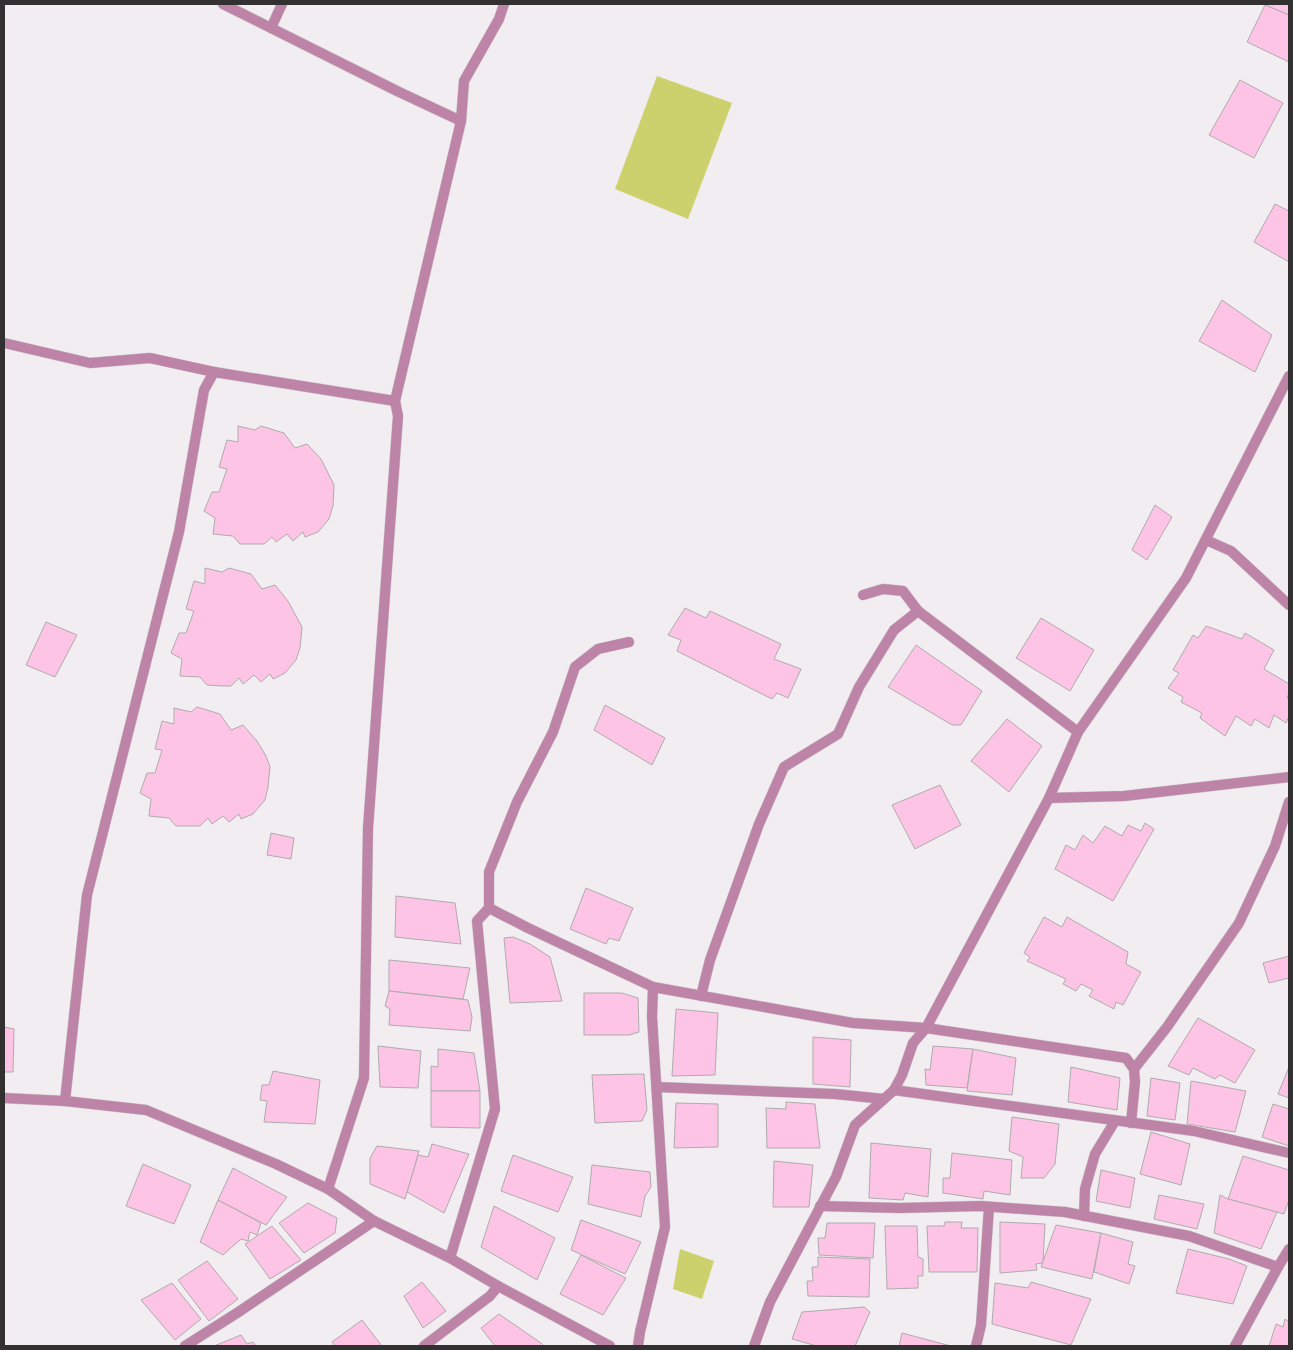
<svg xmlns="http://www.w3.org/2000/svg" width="1293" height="1350" font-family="'Noto Sans',sans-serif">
	<rect width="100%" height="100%" fill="#f2edf0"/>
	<g fill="#cdd16d">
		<polygon points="657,76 732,103 688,219 615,189"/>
		<polygon points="680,1249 714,1261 702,1299 673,1289"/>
	</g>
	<g fill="#fdc4e6" stroke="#afabad">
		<polygon points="1266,4 1289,4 1289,15 1265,5"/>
		<polygon points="1265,5 1289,15 1289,62 1247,42"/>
		<polygon points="1240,80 1283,103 1254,158 1209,135"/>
		<polygon points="1275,204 1289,211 1289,262 1254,242"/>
		<polygon points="1222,300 1272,335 1255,372 1199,341"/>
		<polygon points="238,426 255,430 261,426 284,433 295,448 307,444 321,459 334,485 333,506 329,519 318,532 305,537 303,532 293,541 287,534 276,542 272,537 264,544 240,544 233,536 213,534 215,518 204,511 212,492 219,492 227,469 219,467 227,440 238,442"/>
		<polygon points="1155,505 1172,517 1147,560 1132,550"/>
		<polygon points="205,568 222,572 229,568 251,574 262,589 275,585 288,601 302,627 300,648 296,660 285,673 273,679 270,674 261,682 254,675 243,684 239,678 231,686 222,686 207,685 200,677 180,676 182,659 171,653 179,633 186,633 194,611 186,609 194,581 205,584"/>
		<polygon points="685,608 706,618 710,611 781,644 774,659 801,669 788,698 777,693 772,699 677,651 681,640 668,635"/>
		<polygon points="1041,618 1094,650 1070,691 1016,658"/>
		<polygon points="46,622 77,635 55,677 26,665"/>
		<polygon points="1206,626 1242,639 1245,633 1274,650 1264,669 1289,684 1289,693 1287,698 1289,700 1289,716 1286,723 1274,715 1269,728 1255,719 1251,726 1236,716 1225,736 1200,718 1202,713 1181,702 1183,697 1168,688 1179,673 1173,670 1193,635 1198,638"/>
		<polygon points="916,645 982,691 961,725 952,725 888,687"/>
		<polygon points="605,705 665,738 652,765 594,730"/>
		<polygon points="197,707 220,714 231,730 243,725 257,741 266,756 270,767 268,787 265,800 253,814 241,819 239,814 229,822 223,816 212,824 208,818 200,826 176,826 169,818 149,816 151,799 140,793 147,773 155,773 162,750 155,749 162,721 174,724 174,708 191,712"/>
		<polygon points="1007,719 1042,746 1009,792 971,761"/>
		<polygon points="940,785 961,825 915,849 892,805"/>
		<polygon points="1145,823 1154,829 1113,901 1055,869 1066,845 1075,850 1083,835 1093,843 1105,826 1122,836 1128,825 1141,831"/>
		<polygon points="271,833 294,838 291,859 267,855"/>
		<polygon points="586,888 633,908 619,941 609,938 606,944 570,929"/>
		<polygon points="396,896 455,903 461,944 395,937"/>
		<polygon points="1044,917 1062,927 1067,917 1128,952 1126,964 1141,972 1123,1005 1116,1002 1114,1009 1089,996 1093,990 1081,984 1076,991 1063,984 1066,979 1027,961 1030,957 1024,953"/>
		<polygon points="513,937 530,944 550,957 562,1001 510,1003 504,938"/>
		<polygon points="1289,956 1289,978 1269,983 1263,963"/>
		<polygon points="389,960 470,968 463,999 389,991"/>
		<polygon points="389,991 468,1000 472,1017 470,1031 389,1025 390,1009 385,1006"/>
		<polygon points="584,993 622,993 638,998 639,1032 629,1035 584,1035"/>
		<polygon points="676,1009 718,1013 715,1075 672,1076"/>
		<polygon points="1198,1018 1255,1050 1235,1083 1220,1075 1215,1079 1193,1068 1189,1075 1168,1066"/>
		<polygon points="4,1027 14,1029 13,1072 4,1072"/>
		<polygon points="813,1037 851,1040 850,1087 813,1084"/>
		<polygon points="378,1046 421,1051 418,1088 380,1087"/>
		<polygon points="933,1046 973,1049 967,1088 926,1085 925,1069 930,1070"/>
		<polygon points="438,1049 474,1053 480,1091 431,1091 431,1066 438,1067"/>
		<polygon points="973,1049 1016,1058 1012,1095 967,1091"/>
		<polygon points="1071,1067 1120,1078 1117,1110 1068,1102"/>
		<polygon points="1289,1067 1289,1098 1278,1094"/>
		<polygon points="273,1071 320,1080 315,1124 264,1122 267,1101 260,1100 262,1085 269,1085"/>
		<polygon points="644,1074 647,1110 642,1121 595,1123 592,1075"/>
		<polygon points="1151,1078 1180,1083 1175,1120 1147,1116"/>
		<polygon points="1191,1081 1246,1091 1235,1132 1187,1124"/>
		<polygon points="431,1091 480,1091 480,1128 431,1127"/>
		<polygon points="786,1102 815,1104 820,1148 767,1148 766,1108 786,1109"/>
		<polygon points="676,1103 718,1104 718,1147 674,1148"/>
		<polygon points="1273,1104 1289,1109 1289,1146 1262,1137"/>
		<polygon points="1012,1117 1059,1124 1055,1164 1044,1178 1021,1178 1023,1157 1009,1151"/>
		<polygon points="1151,1132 1190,1144 1181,1185 1140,1174"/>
		<polygon points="871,1143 931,1149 928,1197 905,1193 903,1200 869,1198"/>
		<polygon points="432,1144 469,1154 444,1213 407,1192 418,1155 428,1157"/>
		<polygon points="377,1146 419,1151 405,1199 370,1184 370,1158"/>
		<polygon points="952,1153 1012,1160 1010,1195 984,1191 983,1199 943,1193 943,1178 950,1178"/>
		<polygon points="513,1155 573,1177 558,1212 501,1191"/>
		<polygon points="1243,1156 1289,1170 1289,1200 1284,1214 1228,1199"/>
		<polygon points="774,1161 813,1165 809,1207 773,1207"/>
		<polygon points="143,1164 191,1185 174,1224 126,1206"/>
		<polygon points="592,1165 650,1172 651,1187 645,1196 641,1217 588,1204"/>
		<polygon points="233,1168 287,1197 266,1225 218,1200"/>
		<polygon points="1101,1170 1135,1178 1130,1208 1096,1201"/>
		<polygon points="1159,1195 1204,1204 1197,1229 1154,1219"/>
		<polygon points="1220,1195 1228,1199 1277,1212 1261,1249 1214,1233"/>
		<polygon points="218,1200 261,1223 257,1235 250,1232 248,1241 241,1239 223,1255 200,1242"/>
		<polygon points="308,1203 337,1218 335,1233 304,1253 279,1223"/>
		<polygon points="494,1206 555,1238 537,1280 481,1247"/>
		<polygon points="581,1220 641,1242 625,1274 571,1250"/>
		<polygon points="945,1222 962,1222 961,1228 978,1228 977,1272 929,1272 927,1226 944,1226"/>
		<polygon points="1000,1222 1045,1224 1043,1263 1036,1264 1037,1270 1000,1273"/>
		<polygon points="827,1223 875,1223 873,1258 819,1255 818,1238 825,1238"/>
		<polygon points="1056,1225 1101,1233 1092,1279 1041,1267"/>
		<polygon points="272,1226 301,1260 270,1279 245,1244"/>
		<polygon points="885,1226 917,1226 918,1257 923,1259 923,1276 918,1276 918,1288 887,1289"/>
		<polygon points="1101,1233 1133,1242 1128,1264 1135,1266 1129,1284 1094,1272"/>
		<polygon points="1188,1249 1229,1259 1247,1266 1233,1304 1176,1293"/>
		<polygon points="581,1255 626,1278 603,1315 560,1294"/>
		<polygon points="818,1257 870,1259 869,1297 808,1296 807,1281 813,1281 812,1267 818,1267"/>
		<polygon points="207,1261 238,1299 209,1321 178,1280"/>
		<polygon points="422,1282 446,1311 423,1328 404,1296"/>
		<polygon points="1031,1282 1091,1299 1071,1345 992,1324 995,1283 1028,1288"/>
		<polygon points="172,1283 201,1319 175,1340 141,1300"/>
		<polygon points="864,1307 870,1312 855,1346 817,1346 792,1339 802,1312"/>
		<polygon points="499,1314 541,1343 544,1346 495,1346 481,1328"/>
		<polygon points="1285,1319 1289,1322 1289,1346 1269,1346 1276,1324 1283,1327"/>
		<polygon points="362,1320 382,1346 335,1346 332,1342"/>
		<polygon points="902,1333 951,1346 899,1346"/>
		<polygon points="241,1335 247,1344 253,1342 256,1346 214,1346"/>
	</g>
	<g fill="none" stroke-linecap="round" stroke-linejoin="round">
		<defs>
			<g id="minor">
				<polyline points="223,4 397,91 461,121"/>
				<polyline points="271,28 282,4"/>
				<polyline points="4,343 90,363 150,358 214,372"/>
				<polyline points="1206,540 1231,551 1289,605"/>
				<polyline points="863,595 883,589 903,591 918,611 1078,732"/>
				<polyline points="1049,798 1124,796 1289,777"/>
				<polyline points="489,908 528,928 653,987 853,1023 926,1028 1126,1058 1134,1069 1135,1082 1131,1123"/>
				<polyline points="701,996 710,960 759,824 784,767 838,734 859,687 894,630 918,611"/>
				<polyline points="1134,1069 1167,1027 1239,923 1275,846 1289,802"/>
				<polyline points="657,1087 835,1094 884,1099"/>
				<polyline points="894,1090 1194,1131 1289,1153"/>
				<polyline points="65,1101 87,895 179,532 204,390 214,372 395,401"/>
				<polyline points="328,1189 364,1078 368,828 398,416 395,401 461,121 464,81 499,19 504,4"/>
				<polyline points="820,1206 900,1208 981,1206 1065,1212 1189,1236 1278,1267"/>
				<polyline points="1084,1216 1085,1189 1095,1154 1115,1121"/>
				<polyline points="450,1258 495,1109 477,921 489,908 489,872 517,802 553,732 575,667 598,649 629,642"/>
				<polyline points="185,1346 237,1313 374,1221"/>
				<polyline points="424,1346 490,1296 498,1286"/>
				<polyline points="638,1346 640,1332 665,1227 652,1017 653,987"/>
				<polyline points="754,1346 770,1302 836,1177 855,1125 894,1090 902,1075 913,1043 926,1028 1049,798 1078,732 1186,578 1289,376"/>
				<polyline points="976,1346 981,1325 989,1207"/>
			</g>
			<g id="tertiary">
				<polyline points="4,1098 65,1101 146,1110 276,1164 328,1189 374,1221 450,1258 498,1286 610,1346"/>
				<polyline points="1235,1346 1278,1267 1289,1249"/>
			</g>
		</defs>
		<use href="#minor" stroke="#cfcbce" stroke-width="11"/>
		<use href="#tertiary" stroke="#cfcbce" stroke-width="11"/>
		<use href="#minor" stroke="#be84a7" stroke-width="10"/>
		<use href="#tertiary" stroke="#be84a7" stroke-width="10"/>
	</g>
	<rect width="1293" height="1350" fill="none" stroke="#323031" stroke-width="10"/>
</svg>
